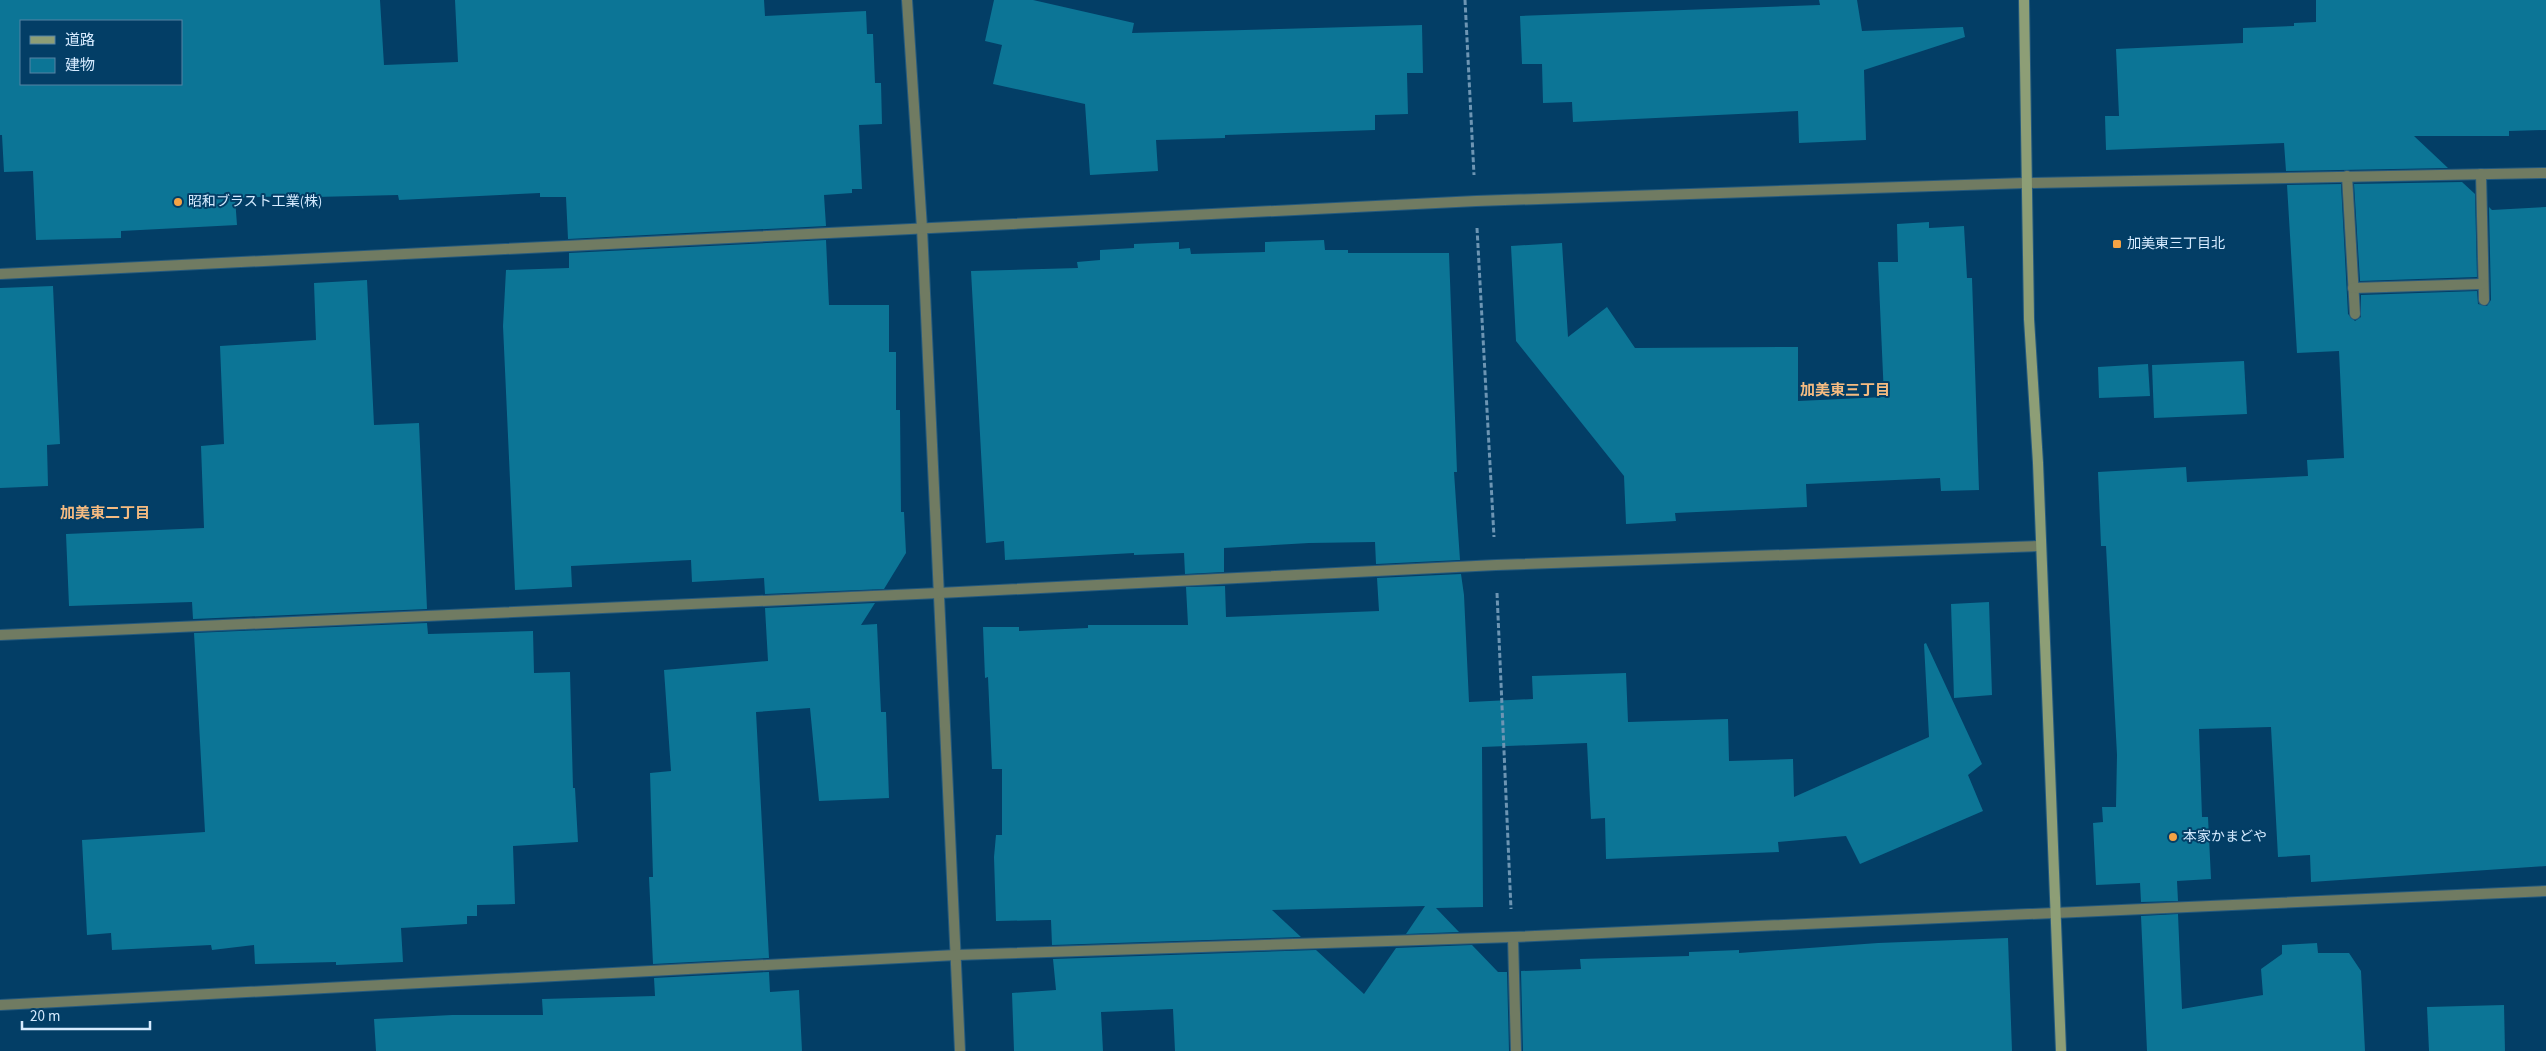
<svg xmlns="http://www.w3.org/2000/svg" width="2546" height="1051" font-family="'Source Sans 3','Noto Sans JP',sans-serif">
	<rect width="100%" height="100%" fill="#033e66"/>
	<g fill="#0c7596" fill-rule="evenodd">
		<path d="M0 0H380L384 65 458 62 455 0H764L765 16 866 11 867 34H873L875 83H881L882 124 859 125 862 189H852V193L824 195 826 226 568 239 566 197H540V193L399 200 398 195 315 197V195L235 198 237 225 121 231V238L36 240 33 171 4 172 2 135H0ZM21 21H181V84H21Z"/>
		<polygon points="994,0 1033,0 1134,23 1132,33 1422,25 1423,73 1407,73 1408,114 1375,115 1375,130 1225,135 1225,138 1156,140 1158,171 1090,175 1085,104 993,84 1002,45 985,41"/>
		<polygon points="1819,0 1857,0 1862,31 1963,27 1965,37 1864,70 1866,140 1799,143 1798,111 1573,122 1572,102 1543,103 1542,64 1522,64 1520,16 1820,5"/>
		<polygon points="2316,0 2546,0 2546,130 2509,131 2509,136 2414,136 2448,168 2286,171 2284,143 2106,150 2105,116 2119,116 2116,49 2243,43 2243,28 2294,26 2294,23 2316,22"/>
		<polygon points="2462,182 2475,194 2477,277 2360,281 2354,184"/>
		<polygon points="2341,184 2348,314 2355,321 2361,317 2361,295 2477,291 2478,304 2487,306 2491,300 2489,207 2492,210 2546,207 2546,866 2311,882 2310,855 2278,857 2271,727 2199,729 2202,817 2208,817 2211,879 2177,881 2178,901 2141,902 2140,883 2096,885 2093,823 2103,822 2102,807 2116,807 2117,755 2106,546 2101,546 2098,472 2186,467 2187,482 2308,476 2307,460 2344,458 2339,351 2297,353 2287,185"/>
		<polygon points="1929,222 1929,228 1964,226 1967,278 1972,278 1979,490 1941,491 1940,478 1806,484 1807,507 1675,513 1676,521 1626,524 1624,476 1516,341 1511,246 1562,243 1568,337 1607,307 1635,348 1798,347 1798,401 1884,397 1878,262 1898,262 1897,224"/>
		<polygon points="826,240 829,305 889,305 889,352 896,352 896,410 900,410 901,512 904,512 906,553 884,589 765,594 764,578 692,582 691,560 571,566 572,587 515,590 503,326 506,270 569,268 569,253"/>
		<polygon points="1324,240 1325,250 1348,250 1348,253 1449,253 1457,472 1454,472 1460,560 1376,564 1375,542 1309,543 1224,548 1224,572 1185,574 1184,553 1134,555 1134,553 1005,560 1004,541 986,543 971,271 1078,268 1077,262 1100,260 1100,250 1134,248 1134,244 1179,242 1179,249 1190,248 1191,254 1265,252 1265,242"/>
		<polygon points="367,280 374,425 419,423 427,609 193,619 192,602 69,606 66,534 204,528 201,446 224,444 220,346 316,340 314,283"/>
		<polygon points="53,286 60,444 47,445 48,486 0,488 0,288"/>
		<polygon points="2244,361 2247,414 2154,418 2152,365"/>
		<polygon points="2148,364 2150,396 2099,398 2098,367"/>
		<polygon points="1461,574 1464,595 1469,702 1533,699 1532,676 1626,673 1628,722 1728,719 1729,761 1793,759 1794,797 1929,737 1924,644 1926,643 1982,764 1968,775 1983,811 1860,864 1846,836 1778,842 1779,852 1606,859 1605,818 1591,819 1587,743 1482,747 1483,907 1436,908 1459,932 1406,934 1425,906 1272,910 1301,937 1052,945 1051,920 996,921 994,857 996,835 1002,835 1002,769 992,769 988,677 985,678 983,627 1019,627 1019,631 1088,628 1088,625 1188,625 1186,587 1225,586 1226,617 1379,611 1377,578"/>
		<polygon points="1989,602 1992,695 1954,698 1951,604"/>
		<polygon points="875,603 861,625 877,624 881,712 886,712 889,798 819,801 810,708 756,712 769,958 653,964 649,877 653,877 650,773 671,771 664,670 768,661 765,608"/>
		<polygon points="427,623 428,634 533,631 534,673 570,672 573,788 575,788 578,842 513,846 515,904 477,905 477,916 467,916 467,924 401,928 403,962 336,965 336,962 255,964 254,945 212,950 211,945 112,950 111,933 87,935 82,840 205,832 194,633"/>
		<polygon points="2178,914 2182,1009 2263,995 2261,969 2282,954 2282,945 2317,943 2318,953 2349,953 2361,971 2365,1051 2147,1051 2141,916"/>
		<polygon points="2008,938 2012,1051 1523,1051 1521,971 1581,969 1580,959 1689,956 1689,952 1739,950 1739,953 1878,943"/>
		<polygon points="1472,945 1498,972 1507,972 1509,1051 1175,1051 1173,1009 1101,1012 1103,1051 1014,1051 1012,993 1056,990 1053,959 1316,950 1364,994 1396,948"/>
		<polygon points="769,972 770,992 799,990 802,1051 376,1051 374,1019 452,1015 543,1015 542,999 655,996 654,978"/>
		<polygon points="2504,1005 2505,1051 2429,1051 2427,1007"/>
	</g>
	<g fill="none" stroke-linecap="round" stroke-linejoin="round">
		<defs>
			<g id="street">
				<polyline points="907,0 922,228 960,1051"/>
				<polyline points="2481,174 2484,300"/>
				<polyline points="2347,176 2355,314"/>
				<polyline points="0,274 1476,201 2026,183 2546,173"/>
				<polyline points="2353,288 2483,284"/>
				<polyline points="0,635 939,593 1496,565 2040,546"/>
				<polyline points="1513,937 1516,1051"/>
				<polyline points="0,1005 956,955 1513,937 2546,891"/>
			</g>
			<polyline id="secondary" points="2024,0 2029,319 2038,463 2061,1051"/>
		</defs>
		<use href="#street" stroke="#255a7e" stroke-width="12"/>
		<use href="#secondary" stroke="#255a7e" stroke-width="12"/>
		<g stroke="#6d95b3" stroke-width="3" stroke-dasharray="5 2.5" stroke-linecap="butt">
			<polyline points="1465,0 1474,175"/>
			<polyline points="1477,228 1494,537"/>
			<polyline points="1497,593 1511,909"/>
		</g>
		<use href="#street" stroke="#707b62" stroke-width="10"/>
		<use href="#secondary" stroke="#8d9e76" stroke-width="10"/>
	</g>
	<g fill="#f5a345" stroke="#033e66" stroke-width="2">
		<circle cx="178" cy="202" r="5"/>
		<rect x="2112" y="239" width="10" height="10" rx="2.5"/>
		<circle cx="2173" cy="837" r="5"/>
	</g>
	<g text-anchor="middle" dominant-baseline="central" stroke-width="4" stroke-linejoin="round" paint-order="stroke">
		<g font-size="14" fill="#d6ebff" stroke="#033e66" text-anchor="start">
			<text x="188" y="202">昭和ブラスト工業(株)</text>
			<text x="2127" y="244">加美東三丁目北</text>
			<text x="2183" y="837">本家かまどや</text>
		</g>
		<g font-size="15" font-weight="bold" fill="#f5bb81" stroke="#033e66">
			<text x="1845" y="390">加美東三丁目</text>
			<text x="105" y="513">加美東二丁目</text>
		</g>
	</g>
	<rect x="20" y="20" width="162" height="65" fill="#033e66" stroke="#5783a3"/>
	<rect x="30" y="36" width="25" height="8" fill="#8d9e76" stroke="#5783a3"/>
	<text x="65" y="45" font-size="15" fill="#d6ebff">道路</text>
	<rect x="30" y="58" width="25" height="15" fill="#0c7596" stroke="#5783a3"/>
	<text x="65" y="70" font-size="15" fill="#d6ebff">建物</text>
	<path d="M22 1021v8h128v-8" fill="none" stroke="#d6ebff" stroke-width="2.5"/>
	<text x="30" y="1021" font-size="15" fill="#d6ebff" stroke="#033e66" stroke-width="4" paint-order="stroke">20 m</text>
</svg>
